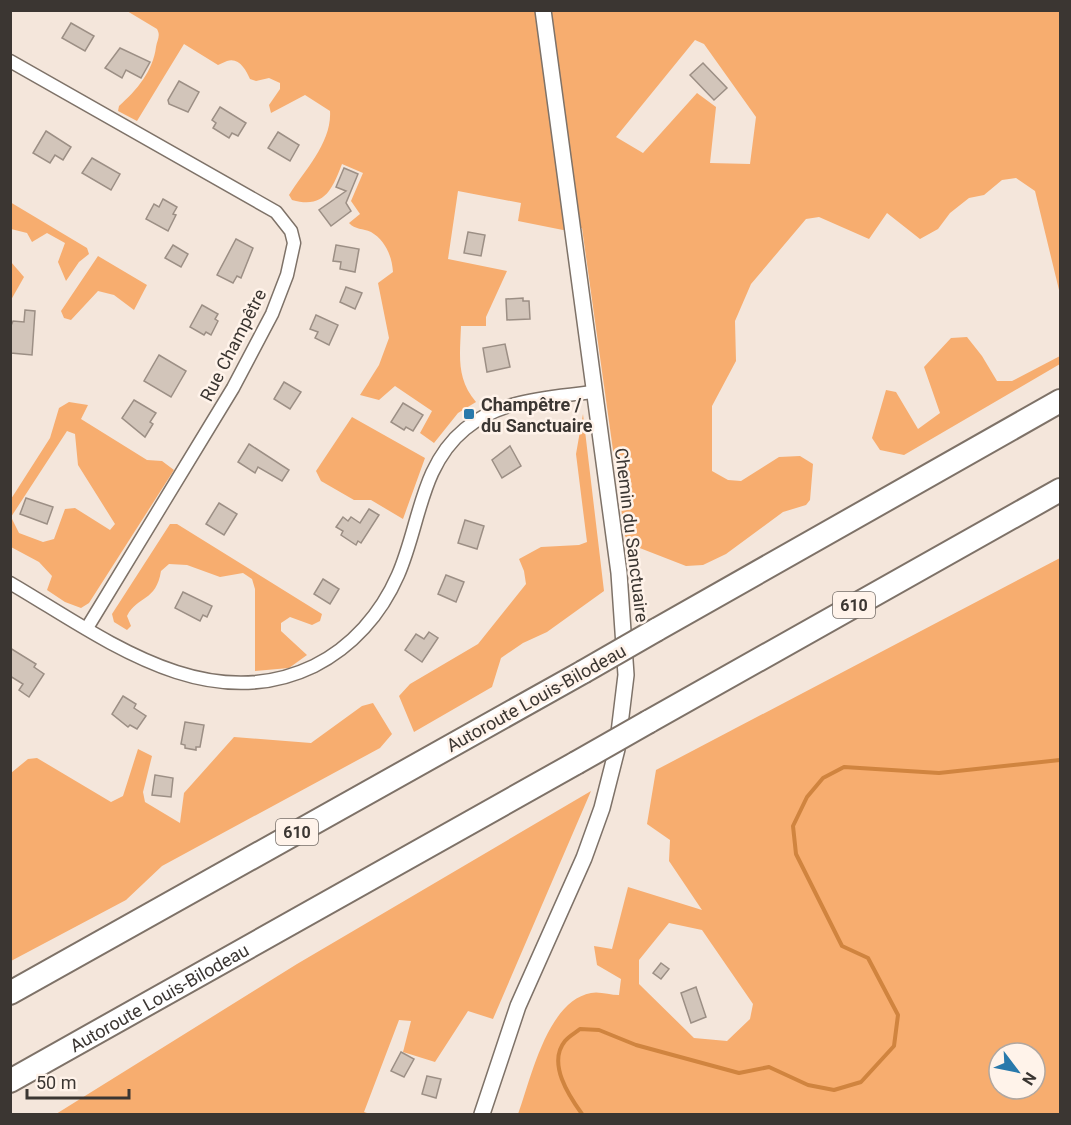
<svg xmlns="http://www.w3.org/2000/svg" width="1071" height="1125" font-family="Roboto,sans-serif">
	<rect width="100%" height="100%" fill="#f4e6db"/>
	<g fill="#f7ad6f" fill-rule="evenodd">
		<path d="M127 11H1060V294L1035 191 1016 178 1002 180 984 195 969 198 950 213 938 229 920 239 887 213 869 239 819 217 806 219 751 284 735 321 736 361 712 406V471L728 480 741 481 779 457 800 456 813 464 810 500 806 505 783 512 726 554 703 565 686 566 632 545 625 536 582 228 563 230 518 221 521 203 458 191 448 259 507 271 486 317V326H461C460 356 456 378 476 402L458 413 434 443 420 433 432 411 395 386 379 400 360 395 379 365 389 338 378 283 393 272C392 256 385 240 371 232 363 228 355 230 349 223L360 214 351 201 363 173 342 164C332 190 324 209 292 200L289 195C305 170 332 142 330 111L305 95 271 113 269 105 280 89V83L269 78 256 81 250 79C246 70 239 57 227 61 224 62 221 64 218 65L184 44 137 121 118 111 119 106C137 90 153 71 156 47 157 40 161 36 157 29ZM695 40 704 44 756 117 750 164 710 163 716 107 697 93 643 153 616 137Z"/>
		<polygon points="10,202 87,248 89,254 79,262 66,281 58,262 65,243 47,233 32,242 27,233 11,229"/>
		<polygon points="98,256 147,285 134,310 114,295 98,291 71,320 64,318 61,311"/>
		<polygon points="11,262 24,277 11,300"/>
		<polygon points="967,337 982,356 997,381 1012,381 1060,356 1060,364 904,455 880,450 872,438 886,390 896,392 918,429 940,413 924,367 951,338"/>
		<path d="M69 402 88 405 81 419 147 460 162 461 174 470 89 603 81 608 65 602 47 590 52 576 39 562 11 547V499L50 438 59 408ZM67 431 75 434 78 465 115 524 110 530 75 508 65 509 54 539 43 542 19 533 11 517Z"/>
		<polygon points="583,414 604,591 547,632 523,643 501,658 492,687 414,732 399,696 410,684 478,644 526,584 524,571 519,559 541,547 579,545 587,542 576,454"/>
		<polygon points="352,417 425,458 403,519 371,500 354,500 321,481 316,471"/>
		<path d="M170 524H177L322 614 320 621 312 625 290 617 281 623V631L307 655 289 668 255 671V589L252 579 243 573 220 577 187 565 169 564 161 571C156 602 138 595 127 616L131 626 127 630 114 622 112 614Z"/>
		<path d="M1060 558V1114H518C531 1079 547 1001 591 993 599 991 610 995 619 995L621 979 597 965 594 946 612 949 628 887 702 910 669 861 670 840 647 824 656 770ZM669 923 702 930 753 1004 750 1019 727 1041 694 1038 639 984V960ZM999 1053H1035V1089H999Z"/>
		<polygon points="373,703 392,734 380,748 162,866 126,900 11,961 11,773 28,759 37,758 111,802 123,796 138,749 152,756 143,792 145,802 180,823 184,793 234,737 311,743 362,706"/>
		<polygon points="591,791 493,1019 468,1011 435,1062 403,1052 411,1021 399,1020 364,1112 370,1114 56,1114 297,964"/>
	</g>
	<g fill="none" stroke-linecap="round" stroke-linejoin="round">
		<path stroke="#d0843f" stroke-width="4" d="M582 1114C569 1096 547 1063 565 1041 569 1036 575 1033 580 1029L599 1030 636 1045 739 1073 769 1067 808 1085 834 1090 861 1082 894 1046 898 1015 868 958 842 946 796 854 793 826 807 797 823 778 844 767 939 773 1060 760"/>
	</g>
	<g fill="#d2c5ba" stroke="#9c8f85" stroke-width="1.5">
		<polygon points="71,23 94,36 85,51 62,38"/>
		<polygon points="120,48 150,62 141,78 126,70 122,78 105,68"/>
		<polygon points="703,63 727,88 714,100 690,75"/>
		<polygon points="179,81 199,92 188,112 169,104 168,100"/>
		<polygon points="220,107 246,123 238,136 232,133 229,138 213,128 216,123 212,120"/>
		<polygon points="46,131 71,147 63,160 55,155 50,163 33,153"/>
		<polygon points="278,132 299,145 290,161 268,148"/>
		<polygon points="92,158 120,174 111,190 82,173"/>
		<polygon points="344,168 358,174 346,203 351,211 331,226 319,210 346,191 336,187"/>
		<polygon points="163,199 177,207 173,214 176,215 168,231 146,219 154,204 159,207"/>
		<polygon points="468,232 485,235 481,256 464,253"/>
		<polygon points="236,239 253,248 241,278 237,276 233,283 217,275"/>
		<polygon points="173,245 188,254 181,267 165,258"/>
		<polygon points="336,245 359,249 355,272 340,269 341,262 333,261"/>
		<polygon points="346,287 362,293 355,309 340,302"/>
		<polygon points="523,298 523,301 529,301 530,319 507,320 506,299"/>
		<polygon points="202,305 218,314 215,319 218,321 211,335 206,332 204,335 190,327"/>
		<polygon points="25,310 35,311 32,355 11,353 10,328 13,321 24,322"/>
		<polygon points="316,315 338,325 329,345 315,338 318,332 310,329"/>
		<polygon points="505,344 510,367 487,372 483,348"/>
		<polygon points="159,355 186,371 171,397 144,381"/>
		<polygon points="284,382 301,392 290,409 274,399"/>
		<polygon points="134,400 156,413 150,422 153,424 145,437 122,418"/>
		<polygon points="403,403 423,415 413,431 406,427 404,430 391,422"/>
		<polygon points="249,444 289,470 282,481 258,467 255,473 238,462"/>
		<polygon points="510,446 521,466 502,478 492,460"/>
		<polygon points="26,498 53,507 47,524 20,514"/>
		<polygon points="219,503 237,514 224,535 206,524"/>
		<polygon points="369,509 379,515 361,543 358,541 356,545 341,535 343,531 336,527 343,517 348,521 351,517 360,523"/>
		<polygon points="465,520 484,526 477,549 458,543"/>
		<polygon points="446,575 464,582 456,602 438,594"/>
		<polygon points="323,579 339,589 330,604 314,594"/>
		<polygon points="183,592 212,606 207,617 203,615 200,621 175,608"/>
		<polygon points="429,632 438,638 422,662 405,650 416,634 424,639"/>
		<polygon points="10,648 36,664 34,667 44,674 29,697 19,690 23,684 10,676"/>
		<polygon points="123,696 136,704 134,708 146,716 137,729 130,725 128,727 112,714"/>
		<polygon points="185,722 204,725 200,747 196,747 196,750 185,748 185,745 181,744"/>
		<polygon points="155,775 173,778 171,797 152,795"/>
		<polygon points="661,963 669,969 661,979 653,973"/>
		<polygon points="696,987 706,1017 691,1023 681,993"/>
		<polygon points="401,1052 414,1059 404,1077 391,1071"/>
		<polygon points="427,1076 441,1079 436,1098 422,1094"/>
	</g>
	<g fill="none" stroke-linecap="round" stroke-linejoin="round">
		<defs>
			<g id="minor">
				<polyline points="10,61 276,212 291,231 294,243 287,275 272,314 233,388 87,628"/>
				<path d="M10 583C101 636 205 719 314 666 352 647 381 614 398 575 420 525 420 466 465 429 499 400 550 397 593 392"/>
			</g>
			<polyline id="tertiary" points="482,1114 518,1006 584,858 602,808 617,749 626,675 619,573 543,10"/>
			<g id="motorway">
				<polyline points="656,630 1060,401"/>
				<polyline points="648,722 1060,490"/>
				<polyline points="10,993 583,672"/>
				<path id="s1" d="M10 1081 576 763"/>
			</g>
		</defs>
		<use href="#minor" stroke="#7e7268" stroke-width="15"/>
		<use href="#tertiary" stroke="#7e7268" stroke-width="18"/>
		<use href="#motorway" stroke="#7e7268" stroke-width="26"/>
		<use href="#minor" stroke="#fff" stroke-width="12"/>
		<use href="#tertiary" stroke="#fff" stroke-width="15"/>
		<use href="#motorway" stroke="#fff" stroke-width="22"/>
		<defs>
			<g id="motorway-bridge">
				<polyline points="583,672 656,630"/>
				<polyline points="576,763 648,722"/>
			</g>
		</defs>
		<use href="#motorway-bridge" stroke="#7e7268" stroke-width="26" stroke-linecap="butt"/>
		<use href="#motorway-bridge" stroke="#fff" stroke-width="22"/>
	</g>
	<rect fill="#2979ab" stroke="#fff3ea" stroke-width="2" x="463" y="408" width="12" height="12" rx="3"/>
	<g text-anchor="middle" dominant-baseline="central" stroke-width="5" stroke-linejoin="round" paint-order="stroke">
		<g fill="#fff3ea" stroke="#766f69" stroke-width="1.5">
			<rect x="833" y="592" width="42" height="26" rx="4.5"/>
			<rect x="276" y="819" width="42" height="26" rx="4.5"/>
		</g>
		<g font-size="16" font-weight="bold" fill="#3b3632">
			<text x="854" y="605">610</text>
			<text x="297" y="832">610</text>
		</g>
		<g font-size="18" fill="#3b3632" stroke="#fff3ea">
			<text transform="translate(233 345) rotate(-63)">Rue Champêtre</text>
			<text transform="translate(632 535) rotate(83)">Chemin du Sanctuaire</text>
			<text transform="translate(536 698) rotate(-29)">Autoroute Louis-Bilodeau</text>
			<text stroke="none"><textPath href="#s1" startOffset="171">Autoroute Louis-Bilodeau</textPath></text>
		</g>
		<g font-size="18" font-weight="bold" fill="#3b3632" stroke="#fff3ea" text-anchor="start">
			<text x="481" y="404">Champêtre /<tspan x="481" dy="21">du Sanctuaire</tspan></text>
		</g>
	</g>
	<rect width="1071" height="1125" fill="none" stroke="#3b3632" stroke-width="24"/>
	<g transform="translate(1017 1071) rotate(122)"><circle r="28" fill="#fff3ea" stroke="#b1a7a0" stroke-width="1.5"/>
	<path d="M0-4.5L10 22L0 15L-10 22Z" fill="#2979ab"/>
	<text y="-9" font-size="16" font-weight="bold" text-anchor="middle" fill="#3b3632">N</text>
	</g>
	<path d="M27 1089v9h102v-9" fill="none" stroke="#3b3632" stroke-width="3"/>
	<text x="36" y="1089" font-size="18" fill="#3b3632" stroke="#fff3ea" stroke-width="4.5" paint-order="stroke">50 m</text>
</svg>
